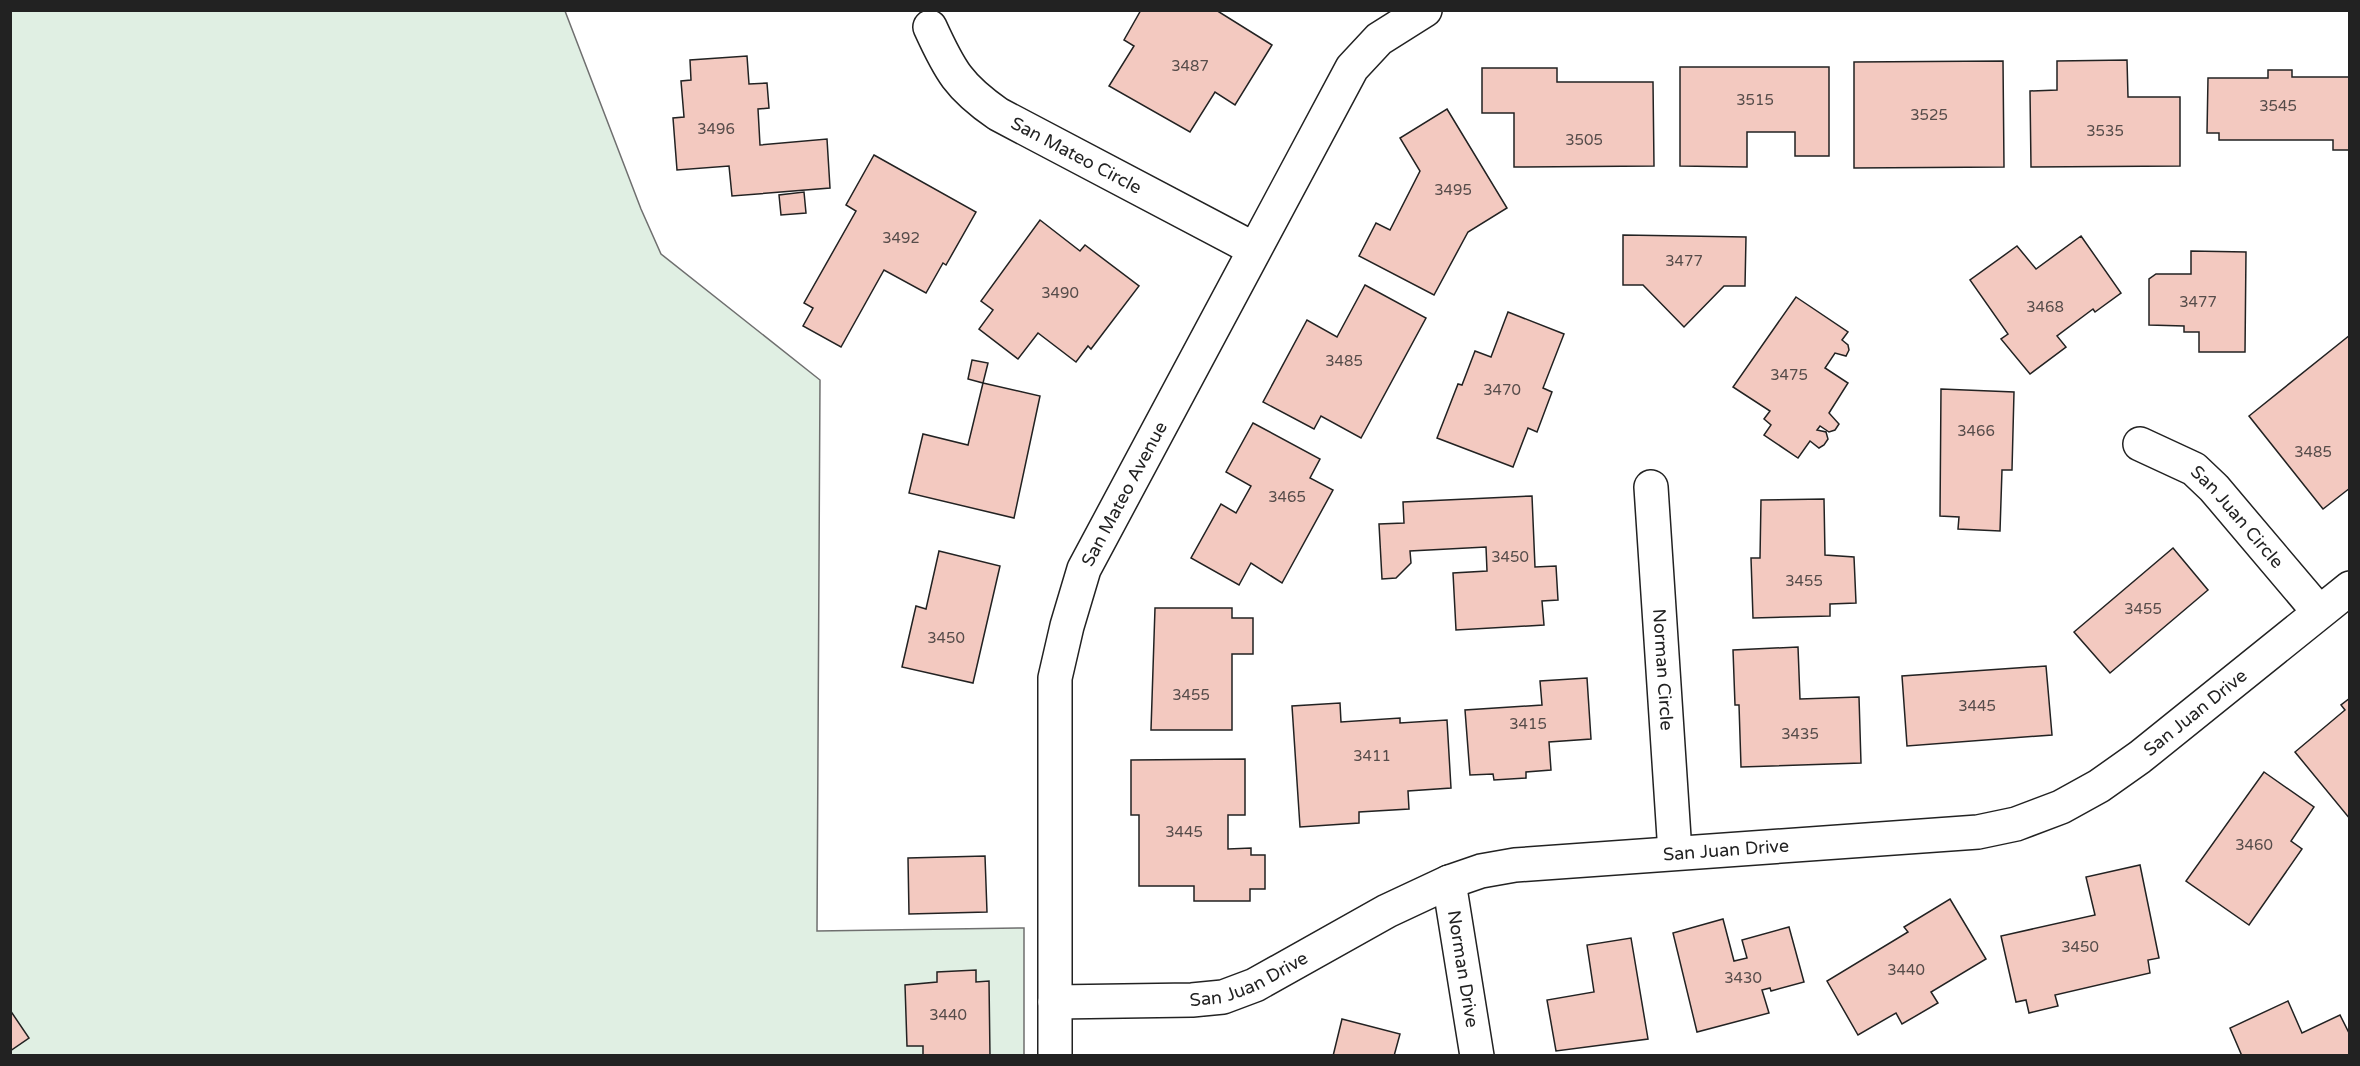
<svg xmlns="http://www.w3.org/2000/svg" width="2360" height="1066" font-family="'Varela Round',sans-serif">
	<rect width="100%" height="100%" fill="#fff"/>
	<polygon fill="#e0efe3" stroke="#6f6f6f" stroke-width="1.5" points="10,11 565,11 641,209 661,254 820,380 817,931 1024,928 1024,1055 11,1055"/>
	<g fill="#f3c9c0" stroke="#222" stroke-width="1.5">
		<polygon points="1141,10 1216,10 1272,45 1235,105 1215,92 1190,132 1109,86 1134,46 1124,40"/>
		<polygon points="747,56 749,84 767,83 769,108 758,109 760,145 827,139 830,188 732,196 729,166 677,170 673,118 684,117 681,81 691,80 690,60"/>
		<polygon points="2127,60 2128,97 2180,97 2180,166 2031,167 2030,91 2057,90 2057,61"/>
		<polygon points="2003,61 2004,167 1854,168 1854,62"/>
		<polygon points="1680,67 1829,67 1829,156 1795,156 1795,132 1747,132 1747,167 1680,166"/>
		<polygon points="1482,68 1557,68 1557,82 1653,82 1654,166 1514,167 1514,113 1482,113"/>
		<polygon points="2268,70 2292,70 2292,77 2350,77 2350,150 2333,150 2333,140 2219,140 2219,133 2207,133 2208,78 2268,78"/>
		<polygon points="1447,109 1507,208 1468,232 1434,295 1359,256 1376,223 1390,230 1420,171 1400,138"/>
		<polygon points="874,155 976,212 946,265 943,263 926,293 884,270 841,347 803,326 813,308 804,303 856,211 846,205"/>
		<polygon points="804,192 806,213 781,215 779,195"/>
		<polygon points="1040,220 1080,251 1085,245 1139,286 1091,349 1088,346 1076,362 1038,333 1018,359 979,329 993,310 981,301"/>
		<polygon points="1623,235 1746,237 1745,286 1724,286 1684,327 1643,285 1623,285"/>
		<polygon points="2081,236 2121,293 2095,312 2093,309 2057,336 2066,347 2030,374 2001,339 2008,334 1970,280 2017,246 2036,269"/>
		<polygon points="2191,251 2246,252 2245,352 2199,352 2199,332 2184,332 2184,326 2149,325 2149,279 2156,274 2191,274"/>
		<polygon points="1365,285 1426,318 1361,438 1321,416 1314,429 1263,402 1307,320 1337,337"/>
		<polygon points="1796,297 1848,332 1842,340 1848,345 1849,350 1846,356 1835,353 1825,368 1848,383 1829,413 1839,424 1835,430 1829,432 1820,426 1817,430 1826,432 1828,439 1824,445 1819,448 1810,441 1798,458 1764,435 1771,425 1764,419 1770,411 1733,387"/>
		<polygon points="1508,312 1564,334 1543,388 1552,392 1537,432 1528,428 1513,467 1437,438 1458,384 1462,385 1475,351 1491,357"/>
		<polygon points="2350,335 2350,488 2323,509 2249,416"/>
		<polygon points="972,360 988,363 983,383 968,379"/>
		<polygon points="983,383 1040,396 1014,518 909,493 923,434 968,445"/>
		<polygon points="1941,389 2014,392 2012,470 2002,470 2000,531 1958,529 1959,517 1940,516"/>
		<polygon points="1253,423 1320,459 1310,478 1333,490 1282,583 1251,563 1239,585 1191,558 1221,504 1236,513 1251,486 1226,472"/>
		<polygon points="1532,496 1535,567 1556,566 1558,600 1542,601 1544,625 1456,630 1453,573 1487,571 1486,547 1410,551 1411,563 1396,578 1382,579 1379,524 1404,523 1403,502"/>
		<polygon points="1824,499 1825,555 1854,557 1856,603 1830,604 1830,616 1753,618 1751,558 1760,558 1761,500"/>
		<polygon points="2173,548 2208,590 2110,673 2074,632"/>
		<polygon points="939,551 1000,566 973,683 902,667 916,606 926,609"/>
		<polygon points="1155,608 1232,608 1232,618 1253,618 1253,654 1232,654 1232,730 1151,730"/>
		<polygon points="1798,647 1800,699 1859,697 1861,763 1741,767 1739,705 1735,705 1733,650"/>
		<polygon points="2046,666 2052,735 1907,746 1902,676"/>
		<polygon points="1587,678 1591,739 1549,742 1551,770 1526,772 1526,778 1494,780 1493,774 1470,775 1465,710 1542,705 1540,681"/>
		<polygon points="2350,698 2350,819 2295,752 2345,710 2341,705"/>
		<polygon points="1340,703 1341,722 1400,718 1400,723 1447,720 1451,788 1408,791 1409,809 1359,812 1359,823 1300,827 1292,706"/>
		<polygon points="1245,759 1245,815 1228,815 1228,849 1251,848 1251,855 1265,855 1265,889 1250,889 1250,901 1194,901 1194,886 1139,886 1139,815 1131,815 1131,760"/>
		<polygon points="2264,772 2314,807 2291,841 2302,849 2249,925 2186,881"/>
		<polygon points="985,856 987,912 909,914 908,858"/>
		<polygon points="2140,865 2159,958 2148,960 2150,973 2055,995 2058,1006 2029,1013 2026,1000 2016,1002 2001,936 2095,915 2086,877"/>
		<polygon points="1950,899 1986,959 1931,992 1938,1003 1902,1024 1896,1013 1858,1035 1827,981 1908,932 1904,927"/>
		<polygon points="1723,919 1734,961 1747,958 1742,940 1789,927 1804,982 1771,991 1770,988 1762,990 1769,1013 1697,1032 1673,933"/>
		<polygon points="1631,938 1648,1039 1556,1051 1547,1000 1594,992 1587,945"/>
		<polygon points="976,970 976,982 989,981 990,1056 923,1056 923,1046 907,1046 905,985 937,982 937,972"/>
		<polygon points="2288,1001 2302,1033 2340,1015 2350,1035 2350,1056 2242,1056 2230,1028"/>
		<polygon points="10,1010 29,1038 10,1051"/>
		<polygon points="1342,1019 1400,1034 1394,1056 1333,1056"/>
	</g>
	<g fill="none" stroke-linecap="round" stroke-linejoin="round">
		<defs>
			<g id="minor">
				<path id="s1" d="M930 27C950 71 959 87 998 114L1254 249"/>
				<path id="s2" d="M2140 444 2194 469 2214 488 2319 612"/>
				<path id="s3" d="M1651 487 1675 853"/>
				<path id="s4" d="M1449 882 1477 1056"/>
				<path id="s5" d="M1055 1002 1192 1000 1223 997 1255 985 1387 911 1449 882 1481 871 1515 865 1978 832 2016 824 2061 807 2099 786 2140 757 2350 588"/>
				<path id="s6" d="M1055 1056V678L1067 626 1084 569 1352 68 1379 39 1425 10"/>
			</g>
		</defs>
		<use href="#minor" stroke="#222" stroke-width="36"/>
		<use href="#minor" stroke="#fff" stroke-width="33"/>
	</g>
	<g text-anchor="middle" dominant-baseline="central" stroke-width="4.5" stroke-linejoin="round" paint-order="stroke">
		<g font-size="15" fill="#564c4a">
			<text x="1190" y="66">3487</text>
			<text x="1755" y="100">3515</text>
			<text x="2278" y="106">3545</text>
			<text x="1929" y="115">3525</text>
			<text x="716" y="129">3496</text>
			<text x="2105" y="131">3535</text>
			<text x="1584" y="140">3505</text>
			<text x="1453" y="190">3495</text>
			<text x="901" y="238">3492</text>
			<text x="1684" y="261">3477</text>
			<text x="1060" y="293">3490</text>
			<text x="2198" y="302">3477</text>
			<text x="2045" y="307">3468</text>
			<text x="1344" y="361">3485</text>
			<text x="1789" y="375">3475</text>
			<text x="1502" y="390">3470</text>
			<text x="1976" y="431">3466</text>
			<text x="2313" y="452">3485</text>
			<text x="1287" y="497">3465</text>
			<text x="1510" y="557">3450</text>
			<text x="1804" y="581">3455</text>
			<text x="2143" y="609">3455</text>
			<text x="946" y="638">3450</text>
			<text x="1191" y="695">3455</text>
			<text x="1977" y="706">3445</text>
			<text x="1528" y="724">3415</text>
			<text x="1800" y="734">3435</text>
			<text x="1372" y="756">3411</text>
			<text x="1184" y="832">3445</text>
			<text x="2254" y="845">3460</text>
			<text x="2080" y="947">3450</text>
			<text x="1906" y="970">3440</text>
			<text x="1743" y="978">3430</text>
			<text x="948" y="1015">3440</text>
		</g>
		<g font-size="18" fill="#222" stroke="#fff">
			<text stroke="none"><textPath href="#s1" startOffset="201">San Mateo Circle</textPath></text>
			<text stroke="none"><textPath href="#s6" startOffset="576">San Mateo Avenue</textPath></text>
			<text stroke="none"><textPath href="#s2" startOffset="124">San Juan Circle</textPath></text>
			<text stroke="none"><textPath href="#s3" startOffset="183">Norman Circle</textPath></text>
			<text stroke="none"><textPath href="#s5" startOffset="1206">San Juan Drive</textPath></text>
			<text stroke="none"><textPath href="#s5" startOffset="702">San Juan Drive</textPath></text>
			<text stroke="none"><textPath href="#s4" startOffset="88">Norman Drive</textPath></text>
			<text stroke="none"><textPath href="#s5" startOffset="198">San Juan Drive</textPath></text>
		</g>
	</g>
	<rect width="2360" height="1066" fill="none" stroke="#222222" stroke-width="24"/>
</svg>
